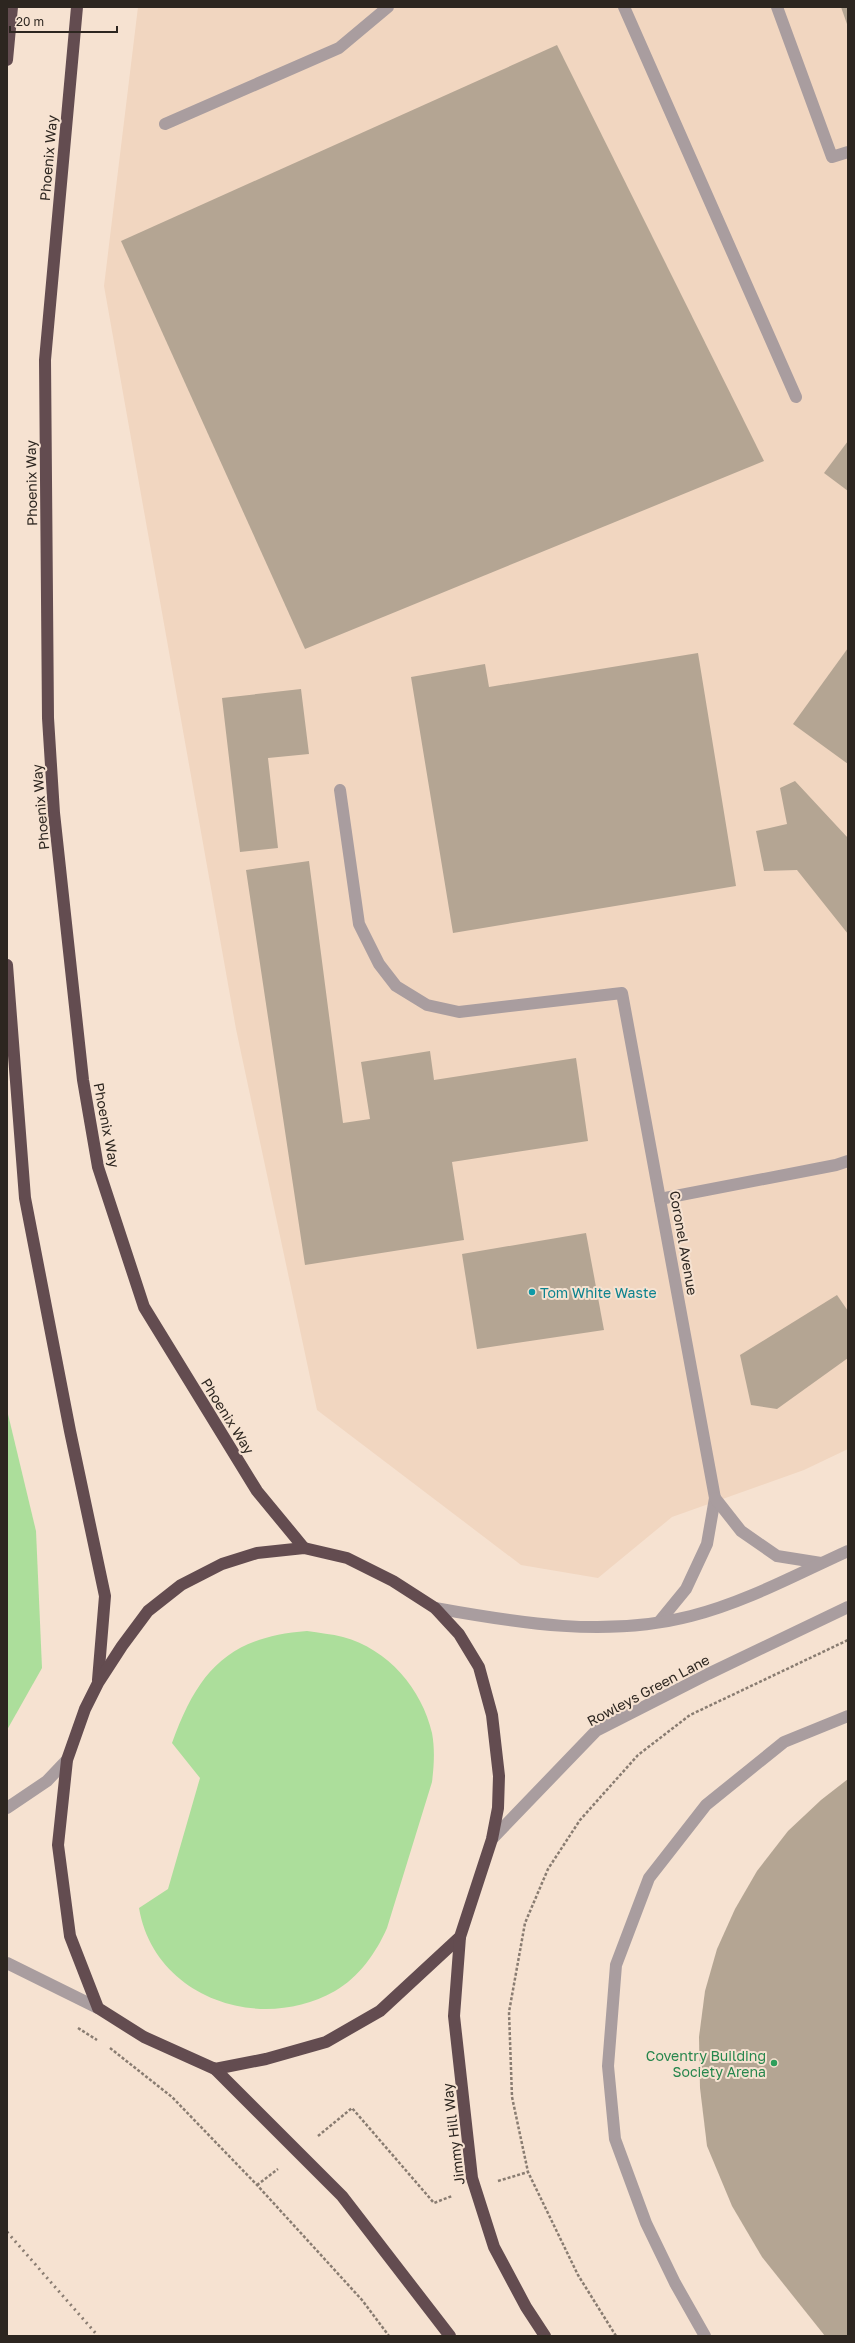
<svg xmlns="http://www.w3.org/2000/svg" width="855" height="2343" font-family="'Golos Text',sans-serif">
	<rect width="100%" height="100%" fill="#f6e2d1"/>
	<polygon fill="#f1d6c0" points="138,7 848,7 848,1449 804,1470 672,1517 598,1578 521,1565 317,1410 236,1029 104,286"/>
	<g fill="#acde9b">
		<polygon points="7,1410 36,1531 42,1668 7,1730"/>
		<path d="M307 1631C319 1633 332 1634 343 1637 388 1649 422 1689 432 1733 435 1749 434 1766 432 1782L387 1928C376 1953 359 1977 335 1991 259 2034 154 1997 139 1908L168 1889 200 1778 172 1743C198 1671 228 1637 307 1631Z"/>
	</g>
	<g fill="#b4a593">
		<polygon points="841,7 848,7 848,27"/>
		<polygon points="557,45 764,461 305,649 121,241"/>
		<polygon points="848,441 848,491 824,473"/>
		<polygon points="848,648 848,764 793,724"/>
		<polygon points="698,653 736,886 453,933 411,677 485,664 489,687"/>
		<polygon points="301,689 309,754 268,758 278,848 240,852 222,698"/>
		<polygon points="795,781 848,838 848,934 797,870 764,871 756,831 787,824 780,788"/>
		<polygon points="309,861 343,1123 370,1119 361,1062 430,1051 434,1080 576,1058 588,1141 452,1162 464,1240 305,1265 246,870"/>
		<polygon points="586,1233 604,1330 477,1349 462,1254"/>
		<polygon points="837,1295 848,1311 848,1358 777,1409 751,1405 740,1355"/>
		<polygon points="848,1779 848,2336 825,2336 762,2257 732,2206 707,2146 700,2088 699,2037 705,1991 717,1949 735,1909 757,1871 788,1831 821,1800"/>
	</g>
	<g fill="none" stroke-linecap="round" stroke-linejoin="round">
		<g stroke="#897c71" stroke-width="2.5" stroke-dasharray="3 2" stroke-linecap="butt">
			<polyline points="78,2028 97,2040"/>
			<polyline points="110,2048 172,2097 257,2185 362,2300 389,2336"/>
			<polyline points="318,2136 352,2108 434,2203 452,2196"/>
			<polyline points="498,2181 528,2172"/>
			<polyline points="257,2185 278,2169"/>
			<polyline points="616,2336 578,2275 528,2172 512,2097 509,2012 525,1923 548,1869 580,1820 638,1755 690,1715 848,1640"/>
		</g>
		<g stroke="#a99d9f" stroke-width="12">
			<polyline points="624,7 796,397"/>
			<polyline points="777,7 832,157 848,152"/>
			<polyline points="165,124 339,48 388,7"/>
			<polyline points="340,790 359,924 379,964 396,986 427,1005 459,1012 622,993 715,1498 707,1544 686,1589 659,1622"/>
			<polyline points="660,1199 836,1165 848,1161"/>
			<polyline points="715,1498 741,1531 777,1556 821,1563"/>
			<path d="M435 1608C518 1623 607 1638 691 1616 746 1602 797 1574 848 1551"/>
			<polyline points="7,1808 47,1781 67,1760"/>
			<polyline points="492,1839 596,1731 708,1674 848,1607"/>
			<polyline points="7,1963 98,2008"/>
			<polyline points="705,2336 675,2283 646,2223 615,2139 608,2066 616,1965 649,1878 706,1805 784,1742 848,1716"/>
		</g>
		<g stroke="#634c50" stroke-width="12">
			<polyline points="77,7 45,360 48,718 54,813 83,1080 98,1167 144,1307 257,1491 304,1548"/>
			<polyline points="7,60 12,7"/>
			<polyline points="7,965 25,1198 70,1431 105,1596 98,1680"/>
			<polygon points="304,1548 347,1558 393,1581 435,1608 459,1634 479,1667 492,1715 499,1776 498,1808 492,1839 460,1937 380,2011 326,2042 266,2059 215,2069 144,2037 98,2008 70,1936 58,1845 67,1760 85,1709 98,1683 122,1646 148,1611 181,1585 222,1564 257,1553"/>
			<polyline points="460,1937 454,2016 472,2178 494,2247 526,2307 545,2336"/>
			<polyline points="215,2069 342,2196 450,2336"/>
		</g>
		<polyline stroke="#8a7d72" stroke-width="3" stroke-dasharray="2 4" stroke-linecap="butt" points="7,2232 98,2336"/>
	</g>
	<circle fill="#0f9aa8" stroke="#f6e2d1" stroke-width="1.5" cx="532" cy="1292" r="4"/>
	<circle fill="#2e9e5b" stroke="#f6e2d1" stroke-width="1.5" cx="774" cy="2063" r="4"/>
	<g text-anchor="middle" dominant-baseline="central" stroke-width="4" stroke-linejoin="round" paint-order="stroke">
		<g font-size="14" fill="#2d2620" stroke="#f6e2d1">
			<text transform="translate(48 158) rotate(-85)">Phoenix Way</text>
			<text transform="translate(31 483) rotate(-91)">Phoenix Way</text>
			<text transform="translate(40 807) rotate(-95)">Phoenix Way</text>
			<text transform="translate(107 1125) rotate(79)">Phoenix Way</text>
			<text transform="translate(684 1243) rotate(80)">Coronel Avenue</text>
			<text transform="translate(228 1416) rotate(58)">Phoenix Way</text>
			<text transform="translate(648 1690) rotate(-28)">Rowleys Green Lane</text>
			<text transform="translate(453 2134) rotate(-97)">Jimmy Hill Way</text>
		</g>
		<g font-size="14" fill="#0d838f" stroke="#f6e2d1" text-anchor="start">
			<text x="540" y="1292">Tom White Waste</text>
		</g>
		<g font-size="14" fill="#27864d" stroke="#f6e2d1" text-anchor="end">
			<text x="766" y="2055">Coventry Building<tspan x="766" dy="16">Society Arena</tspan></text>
		</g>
	</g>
	<rect width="855" height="2343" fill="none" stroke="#2d2620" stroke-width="16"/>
	<path d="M10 26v6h107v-6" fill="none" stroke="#2d2620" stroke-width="2"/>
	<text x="16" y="26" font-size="12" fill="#2d2620" stroke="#f6e2d1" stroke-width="3" paint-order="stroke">20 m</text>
</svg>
